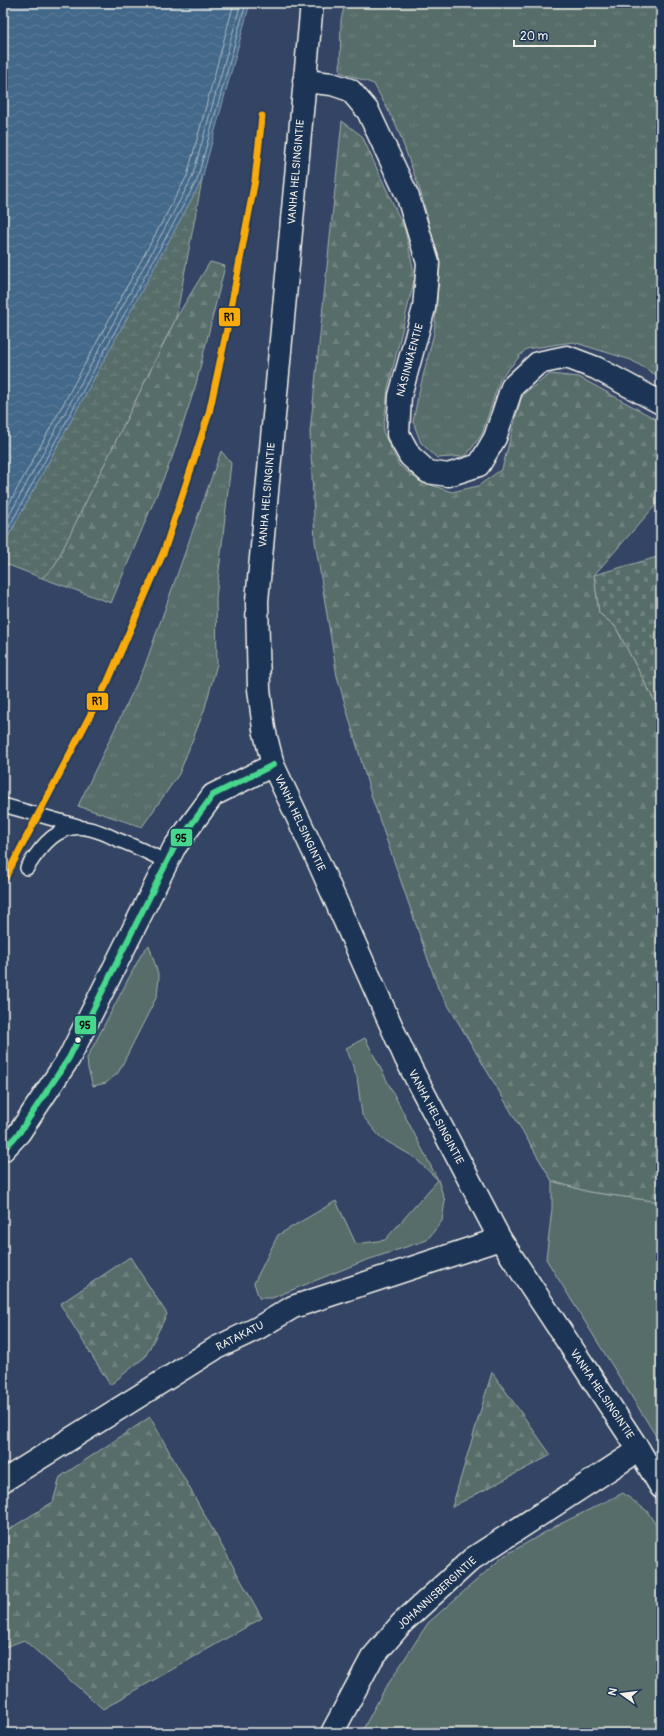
<svg xmlns="http://www.w3.org/2000/svg" width="664" height="1736" font-family="Pangolin,sans-serif">
	<defs>
		<pattern id="forest-firs" width="22" height="20" patternUnits="userSpaceOnUse"><rect width="22" height="20" fill="#566d6a"/><path d="M5 1l3.5 6h-7zM16 11l3.5 6h-7z" fill="#6f827f"/></pattern>
		<pattern id="wetland-marsh" width="20" height="14" patternUnits="userSpaceOnUse"><rect width="20" height="14" fill="#566d6a"/><path d="M1 5h8M5 5V1M11 12h8M15 12V8" fill="none" stroke="#6f827f"/></pattern>
		<pattern id="cemetery-stones" width="16" height="16" patternUnits="userSpaceOnUse"><rect width="16" height="16" fill="#566d6a"/><path d="M2 7V4a2 2 0 0 1 4 0v3zM10 15v-3a2 2 0 0 1 4 0v3z" fill="#6f827f"/></pattern>
		<pattern id="park-tufts" width="24" height="20" patternUnits="userSpaceOnUse"><rect width="24" height="20" fill="#566d6a"/><path d="M3 7l-1-3M5 7V3M7 7l1-3M15 17l-1-3M17 17v-4M19 17l1-3" fill="none" stroke="#6f827f"/></pattern>
		<pattern id="water-waves" width="16" height="10" patternUnits="userSpaceOnUse"><rect width="16" height="10" fill="#43688a"/><path d="M0 5q4-4 8 0t8 0" fill="none" stroke="#5f7e9a"/></pattern>
	</defs>
	<rect width="100%" height="100%" fill="#344465"/>
	<filter id="ink" filterUnits="userSpaceOnUse"><feTurbulence type="fractalNoise" baseFrequency=".025" numOctaves="2"/><feDisplacementMap in="SourceGraphic" scale="8" xChannelSelector="R" yChannelSelector="G"/><feConvolveMatrix kernelMatrix="1 2 1 2 8 2 1 2 1" color-interpolation-filters="sRGB"/></filter>
	<g filter="url(#ink)">
		<g fill="#566d6a" stroke="#a5afa9">
			<polygon points="149,945 159,977 157,996 118,1073 106,1083 93,1086 88,1069 87,1058 142,953"/>
			<polygon points="365,1038 438,1180 445,1201 442,1221 427,1240 364,1261 272,1298 259,1298 254,1283 278,1235 336,1201 356,1244 385,1240 438,1180 414,1157 381,1138 362,1115 357,1077 346,1048"/>
			<polygon points="552,1181 589,1192 661,1202 661,1444 546,1259 552,1209"/>
			<polygon points="623,1493 647,1511 661,1533 661,1733 361,1733 383,1692 428,1623 504,1556 556,1526"/>
		</g>
		<g fill="url(#forest-firs)" stroke="#a5afa9">
			<polygon points="342,121 362,136 405,230 415,277 388,388 383,432 399,465 419,481 452,492 478,486 502,469 522,395 550,374 579,377 661,422 661,499 594,575 599,613 615,626 661,713 661,1202 589,1192 552,1181 438,988 371,795 337,676 315,541 310,432"/>
			<polygon points="210,262 225,266 196,384 172,458 111,603 42,578 54,566 176,318"/>
			<polygon points="130,1257 167,1314 145,1357 110,1385 60,1304"/>
			<polygon points="492,1372 551,1455 452,1507"/>
			<polygon points="150,1417 262,1618 103,1709 24,1640 3,1648 3,1533 53,1502 60,1477"/>
		</g>
		<polygon fill="url(#wetland-marsh)" stroke="#a5afa9" points="203,175 176,318 54,567 42,578 3,563 3,546"/>
		<polygon fill="url(#cemetery-stones)" stroke="#a5afa9" points="661,556 661,713 615,626 599,613 594,575"/>
		<g fill="url(#park-tufts)" stroke="#a5afa9">
			<polygon points="345,3 661,3 661,378 631,360 573,342 526,349 500,379 482,434 466,456 437,458 421,443 413,422 418,396 434,333 440,266 421,193 397,127 374,84 340,72 341,20"/>
			<polygon points="221,451 231,463 216,598 217,664 204,711 179,774 142,827 78,806 144,668"/>
		</g>
		<polygon fill="url(#water-waves)" stroke="#8a9fb0" points="3,3 250,3 201,182 3,546"/>
		<g fill="none" stroke-linecap="round" stroke-linejoin="round">
			<g stroke="#adbac2" stroke-width="1">
				<polyline points="3,515 187,176 234,3"/>
				<polyline points="3,527 192,178 241,3"/>
				<polyline points="3,538 197,180 246,3"/>
			</g>
			<defs>
				<g id="service">
					<polyline points="3,805 78,826"/>
					<path d="M27 868C41 846 59 821 90 829 99 831 108 835 116 839 134 846 150 853 166 862"/>
				</g>
				<g id="minor">
					<polyline points="304,81 332,84 350,90 368,111 408,197 428,263 424,308 400,396 398,434 410,456 428,472 448,475 479,465 495,438 512,387 538,363 567,357 596,368 661,403"/>
					<polyline points="3,1481 216,1348 258,1328 293,1307 500,1239"/>
					<polyline points="332,1733 372,1658 402,1623 472,1559 639,1450"/>
				</g>
				<g id="tertiary">
					<polyline points="312,3 257,601 259,689 264,729 273,765 319,863 406,1059 500,1239 639,1450 661,1487"/>
					<polyline points="3,1150 19,1133 69,1058 174,848 213,795 273,765"/>
				</g>
			</defs>
			<use href="#service" stroke="#f4f1e8" stroke-width="16"/>
			<use href="#minor" stroke="#f4f1e8" stroke-width="25"/>
			<use href="#tertiary" stroke="#f4f1e8" stroke-width="25"/>
			<use href="#service" stroke="#1d3557" stroke-width="13"/>
			<use href="#minor" stroke="#1d3557" stroke-width="22"/>
			<use href="#tertiary" stroke="#1d3557" stroke-width="22"/>
			<defs>
				<polyline id="bus-1" points="3,1150 19,1133 69,1058 174,848 213,795 273,765"/>
			</defs>
			<use href="#bus-1" stroke="#1d3557" stroke-width="9"/>
			<use href="#bus-1" stroke="#46d78d" stroke-width="6"/>
			<defs>
				<polyline id="rail-1" points="3,882 108,681 164,551 189,475 209,413 226,334 255,180 262,116"/>
			</defs>
			<use href="#rail-1" stroke="#1d3557" stroke-width="10"/>
			<use href="#rail-1" stroke="#f8ab0d" stroke-width="7"/>
		</g>
	</g>
	<circle fill="#f4f1e8" stroke="#1d3557" stroke-width="1.5" cx="78" cy="1040" r="3.5"/>
	<g text-anchor="middle" dominant-baseline="central" stroke-width="3.5" stroke-linejoin="round" paint-order="stroke">
		<g font-size="11" fill="#f4f1e8" stroke="#1d3557">
			<text transform="translate(296 172) rotate(-85)">VANHA HELSINGINTIE</text>
			<text transform="translate(410 360) rotate(-75)">NÄSINMÄENTIE</text>
			<text transform="translate(267 495) rotate(-85)">VANHA HELSINGINTIE</text>
			<text transform="translate(300 823) rotate(65)">VANHA HELSINGINTIE</text>
			<text transform="translate(436 1117) rotate(62)">VANHA HELSINGINTIE</text>
			<text transform="translate(240 1336) rotate(-27)">RATAKATU</text>
			<text transform="translate(602 1394) rotate(56)">VANHA HELSINGINTIE</text>
			<text transform="translate(437 1593) rotate(-42)">JOHANNISBERGINTIE</text>
		</g>
	</g>
	<g stroke="#1d3557" stroke-width="1.5">
		<rect x="218" y="307" width="23" height="20" rx="4" fill="#f8ab0d"/>
		<rect x="86" y="692" width="23" height="19" rx="4" fill="#f8ab0d"/>
		<rect x="170" y="828" width="23" height="19" rx="4" fill="#46d78d"/>
		<rect x="74" y="1015" width="23" height="20" rx="4" fill="#46d78d"/>
	</g>
	<g font-size="11" text-anchor="middle" font-weight="bold" fill="#111">
		<text x="229" y="321">R1</text>
		<text x="97" y="705">R1</text>
		<text x="181" y="842">95</text>
		<text x="85" y="1029">95</text>
	</g>
	<rect width="664" height="1736" fill="none" stroke="#1d3557" stroke-width="16"/>
	<rect x="8" y="8" width="648" height="1720" fill="none" stroke="#f4f1e8" stroke-width="1.5" filter="url(#ink)"/>
	<g transform="translate(622 1694) rotate(284)" stroke="#1d3557" stroke-width="3" paint-order="stroke">
	<path d="M0-3L7 15L0 10L-7 15Z" fill="#f4f1e8"/>
	<text y="-6" font-size="11" font-weight="bold" text-anchor="middle" fill="#f4f1e8">N</text>
	</g>
	<path d="M514 40v6h81v-6" fill="none" stroke="#f4f1e8" stroke-width="2"/>
	<text x="520" y="40" font-size="12" fill="#f4f1e8" stroke="#1d3557" stroke-width="3" paint-order="stroke">20 m</text>
</svg>
